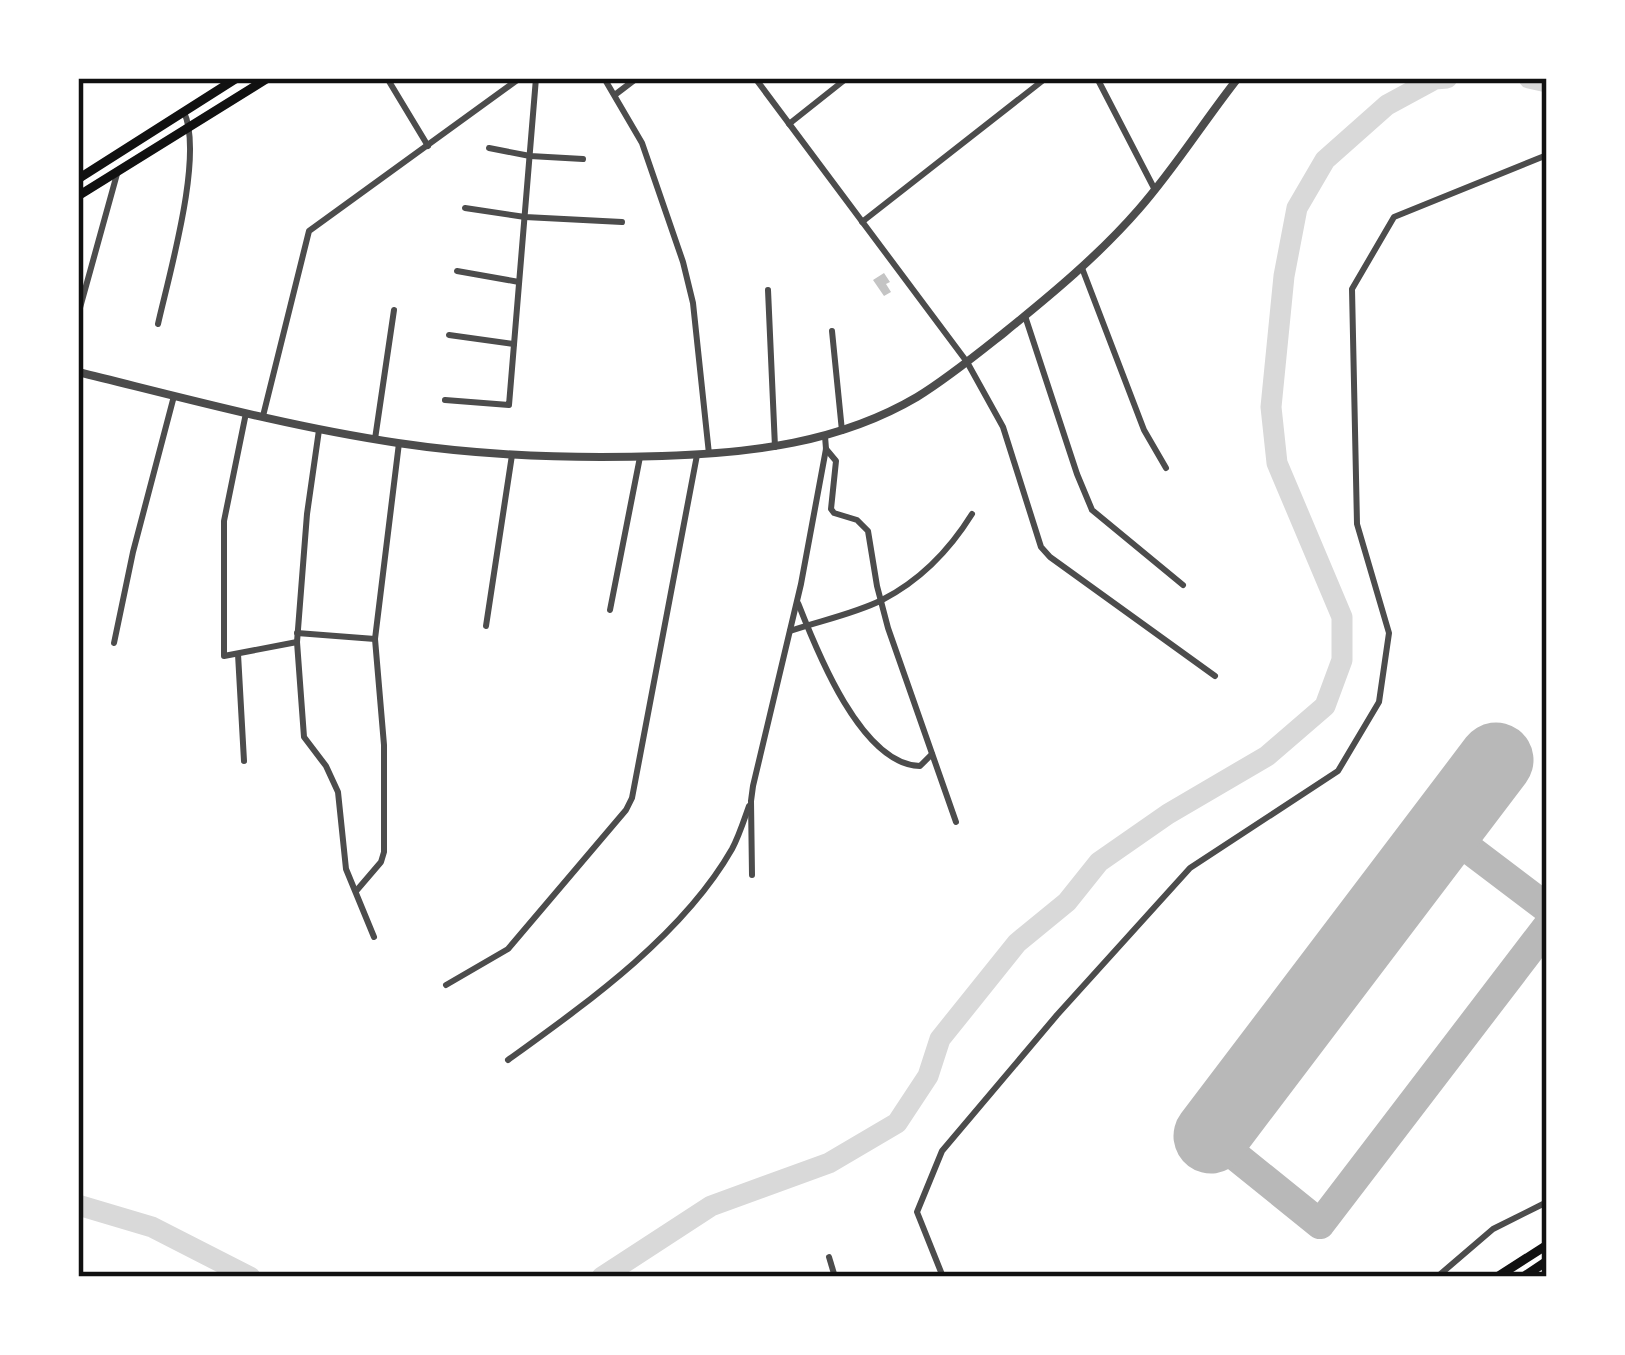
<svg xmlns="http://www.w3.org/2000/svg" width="1625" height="1355" font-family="Rubik,sans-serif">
	<rect width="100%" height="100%" fill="#fff"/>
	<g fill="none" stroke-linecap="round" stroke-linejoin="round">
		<g stroke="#d9d9d9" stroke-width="21">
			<polyline points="1529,78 1547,82"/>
			<polyline points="78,1205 152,1227 250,1277"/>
			<polyline points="602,1277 711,1206 829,1163 897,1123 928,1076 940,1039 1017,943 1067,902 1099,862 1168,814 1267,756 1325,706 1342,660 1342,617 1277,463 1271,407 1284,276 1297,208 1325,160 1387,105 1435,79 1447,78"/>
		</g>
		<g stroke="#b8b8b8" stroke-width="30">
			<polyline points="1444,830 1547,908"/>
			<polyline points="1211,1136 1320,1224 1547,927"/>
		</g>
		<polyline stroke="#b8b8b8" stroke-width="75" points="1211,1136 1496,760"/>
	</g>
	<polygon fill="#c4c4c4" points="884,273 890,282 886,284 891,292 884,296 873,280"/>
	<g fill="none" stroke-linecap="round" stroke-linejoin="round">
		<g stroke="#4c4c4c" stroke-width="6">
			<polyline points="387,78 428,146"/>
			<polyline points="604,78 642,143 683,262 693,303 709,454"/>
			<polyline points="755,78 967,362 1003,427 1041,547 1050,557 1215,676"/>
			<polyline points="1097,78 1155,190"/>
			<polyline points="616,94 637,78"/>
			<polyline points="789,124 847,78"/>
			<polyline points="489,148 530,156 583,159"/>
			<polyline points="465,208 525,217 622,222"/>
			<polyline points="862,222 1046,78"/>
			<polyline points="1082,268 1144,430 1166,468"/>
			<polyline points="457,271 519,282"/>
			<polyline points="768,290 775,447"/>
			<polyline points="78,315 117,174"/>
			<polyline points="1025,316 1077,474 1092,510 1183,585"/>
			<path d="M158 324C169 275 204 155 184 112"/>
			<polyline points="832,331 842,431"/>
			<polyline points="449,335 514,344"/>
			<polyline points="445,400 509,405 536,78"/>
			<polyline points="246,413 224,521 224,656 297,642"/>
			<polyline points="263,416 309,231 520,78"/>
			<polyline points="319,430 307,514 297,642 304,737 326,766 338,792 346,869 374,937"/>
			<polyline points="375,439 394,310"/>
			<polyline points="826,449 836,461 831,509 834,513 857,520 868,531 877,586 888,628 956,822"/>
			<path d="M798 603C816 649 861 765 920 766L932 754"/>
			<polyline points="610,610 640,457"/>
			<polyline points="486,626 512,455"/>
			<path d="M790 631C819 621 854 614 882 600 921 580 949 551 972 514"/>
			<polyline points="297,633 375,639"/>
			<polyline points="114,643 133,552 174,396"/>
			<polyline points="238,654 244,761"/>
			<polyline points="752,875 751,801 753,786 801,584 826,449 825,436"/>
			<polyline points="357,890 381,862 384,852 384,745 375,639 399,443"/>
			<polyline points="446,985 508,949 626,810 632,798 697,455"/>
			<path d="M508 1060C587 1003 683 935 732 849 739 836 744 820 749 806"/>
			<polyline points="829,1257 835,1277"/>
			<polyline points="943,1277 917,1212 942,1151 1057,1015 1190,868 1338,771 1379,702 1389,633 1357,524 1352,289 1394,217 1547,155"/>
			<polyline points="1437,1277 1493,1229 1547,1202"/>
		</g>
		<path stroke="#4c4c4c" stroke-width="8" d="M78 372C184 398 290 427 398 443 485 456 574 459 662 456 751 453 839 443 917 397 948 378 976 355 1005 332 1052 294 1099 255 1139 209 1175 168 1204 121 1238 78"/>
		<g stroke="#111" stroke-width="9">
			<polyline points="78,179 237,78"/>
			<polyline points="78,196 268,78"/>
			<polyline points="1497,1277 1547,1245"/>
			<polyline points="1523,1277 1547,1261"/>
		</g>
	</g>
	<rect width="1625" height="1355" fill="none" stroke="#ffffff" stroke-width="162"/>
	<rect x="81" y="81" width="1463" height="1193" fill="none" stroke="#111" stroke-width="4.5"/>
</svg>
